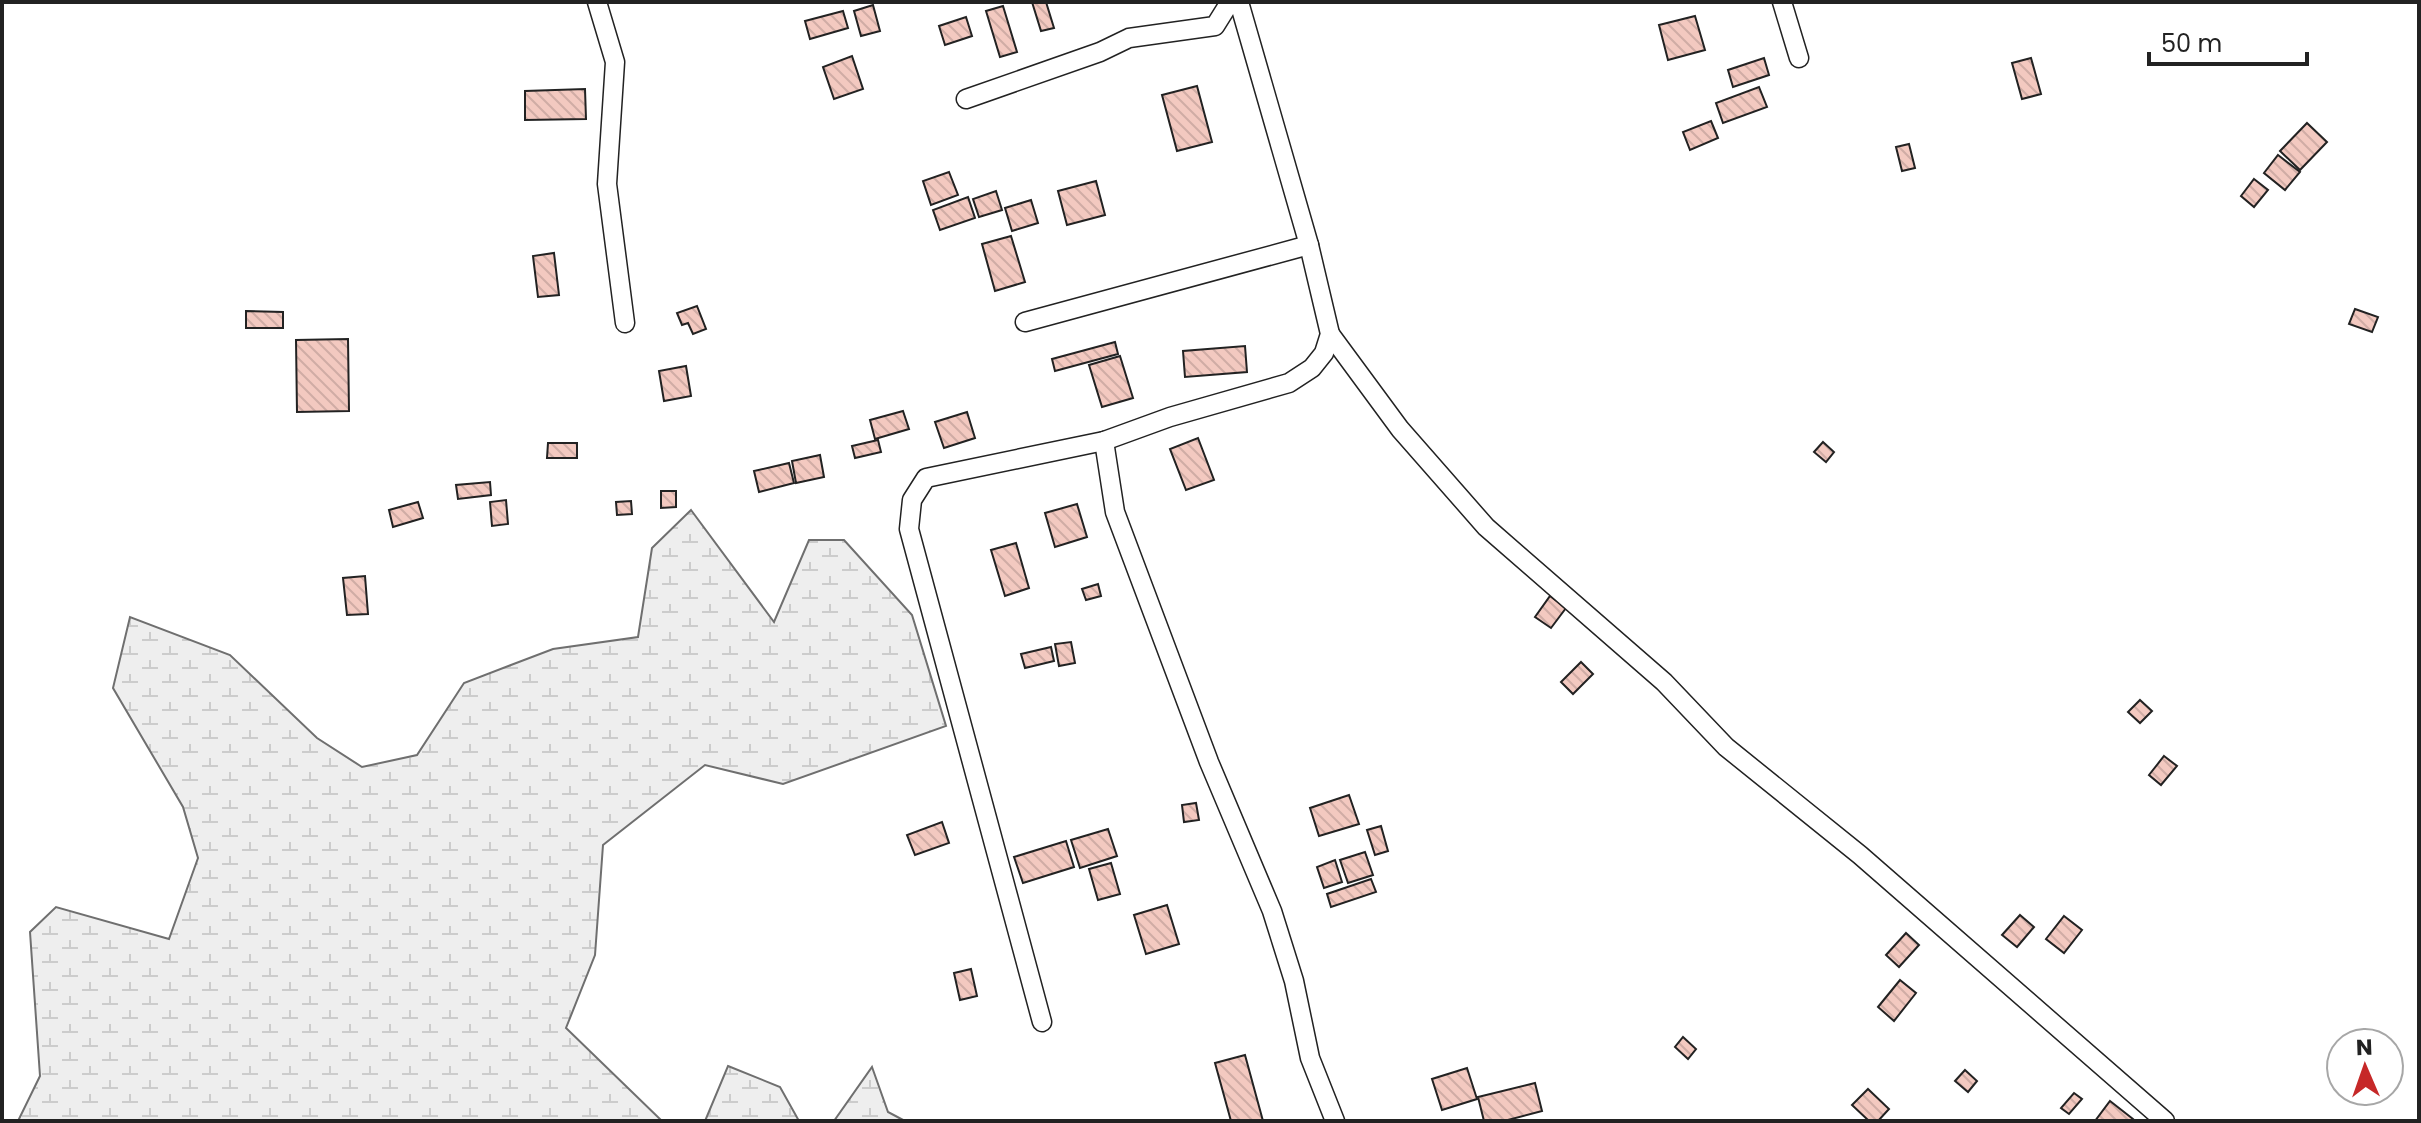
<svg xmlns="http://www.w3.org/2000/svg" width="2421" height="1123" font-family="Poppins,sans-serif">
	<defs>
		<pattern id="wetland-marsh" width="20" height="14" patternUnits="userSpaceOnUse" patternTransform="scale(2)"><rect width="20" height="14" fill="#eee"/><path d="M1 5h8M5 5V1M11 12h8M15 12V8" fill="none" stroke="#ccc"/></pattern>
		<pattern id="building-back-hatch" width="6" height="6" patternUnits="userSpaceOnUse" patternTransform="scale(2)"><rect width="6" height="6" fill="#f3c9c0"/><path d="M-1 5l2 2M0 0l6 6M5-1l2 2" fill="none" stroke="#d0aca5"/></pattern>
	</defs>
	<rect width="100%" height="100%" fill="#fff"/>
	<g fill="url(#wetland-marsh)" stroke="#6f6f6f" stroke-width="2">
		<polygon points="691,510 774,622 809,540 844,540 912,615 946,726 783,784 705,765 603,845 595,955 566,1028 662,1121 18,1121 40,1076 30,932 56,907 169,939 198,858 183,807 113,688 130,617 230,655 317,738 362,767 417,755 464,683 553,649 638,637 652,548"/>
		<polygon points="728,1066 780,1087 799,1121 705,1121"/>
		<polygon points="872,1067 888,1112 905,1121 834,1121"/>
	</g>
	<g fill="url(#building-back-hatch)" stroke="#222" stroke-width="2">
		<polygon points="1032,2 1046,2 1054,28 1041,31"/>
		<polygon points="873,5 880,31 861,36 854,11"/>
		<polygon points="1003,6 1017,52 1000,57 986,11"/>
		<polygon points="843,11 848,28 810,39 805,21"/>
		<polygon points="1695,16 1705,50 1668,60 1659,25"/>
		<polygon points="966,17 972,36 945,45 939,26"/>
		<polygon points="852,56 863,89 834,99 823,67"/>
		<polygon points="1764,58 1769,75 1733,87 1728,70"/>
		<polygon points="2031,58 2041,94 2022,99 2012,63"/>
		<polygon points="1197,86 1212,142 1177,151 1162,95"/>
		<polygon points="1759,87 1767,107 1723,123 1716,103"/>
		<polygon points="585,89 586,119 525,120 525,91"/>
		<polygon points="1711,121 1718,138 1690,150 1683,132"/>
		<polygon points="2307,123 2327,142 2300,170 2280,151"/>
		<polygon points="1909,144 1915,168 1902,171 1896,147"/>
		<polygon points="2278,155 2300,172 2285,190 2264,173"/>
		<polygon points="949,172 958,195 931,205 923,181"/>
		<polygon points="2254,179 2268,190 2254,207 2241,196"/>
		<polygon points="1096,181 1105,215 1067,225 1058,191"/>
		<polygon points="996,191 1002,210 979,217 973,199"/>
		<polygon points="968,197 975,218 940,230 933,210"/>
		<polygon points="1031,200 1038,223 1012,231 1005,208"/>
		<polygon points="1011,236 1025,282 995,291 982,244"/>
		<polygon points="554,253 559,295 538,297 533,256"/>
		<polygon points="697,306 706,329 693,334 688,323 682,325 677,313"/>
		<polygon points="2355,309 2378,317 2372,332 2349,324"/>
		<polygon points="246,311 283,312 283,328 246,328"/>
		<polygon points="348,339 349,411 297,412 296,340"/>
		<polygon points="1115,342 1118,354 1055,371 1052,359"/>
		<polygon points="1245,346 1247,372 1185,377 1183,351"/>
		<polygon points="1120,356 1133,398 1102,407 1089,365"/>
		<polygon points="686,366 691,396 664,401 659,371"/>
		<polygon points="903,411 909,429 875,439 870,420"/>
		<polygon points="967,412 975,438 944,448 935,422"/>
		<polygon points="1198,438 1214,480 1186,490 1170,449"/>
		<polygon points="878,440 881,452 855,458 852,446"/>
		<polygon points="1823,442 1834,452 1826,462 1814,452"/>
		<polygon points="548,443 577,443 577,458 547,458"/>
		<polygon points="820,455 824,477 796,483 792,461"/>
		<polygon points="789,463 794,483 759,492 754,471"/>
		<polygon points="490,482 491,495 458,499 456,485"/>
		<polygon points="661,491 676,491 676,507 661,508"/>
		<polygon points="506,500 508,524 492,526 490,502"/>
		<polygon points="631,501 632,514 617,515 616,502"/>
		<polygon points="418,502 423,518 393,527 389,510"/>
		<polygon points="1077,504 1087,537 1055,547 1045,513"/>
		<polygon points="1016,543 1029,588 1005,596 991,550"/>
		<polygon points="365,576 368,614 347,615 343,578"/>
		<polygon points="1098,584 1101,596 1086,600 1082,589"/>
		<polygon points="1550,596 1566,608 1551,628 1535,617"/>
		<polygon points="1071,642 1075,663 1059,666 1055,644"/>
		<polygon points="1051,647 1054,661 1025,668 1021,654"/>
		<polygon points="1581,662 1593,674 1573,694 1561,682"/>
		<polygon points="2140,700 2152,711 2140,723 2128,712"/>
		<polygon points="2164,756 2177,766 2161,785 2149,775"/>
		<polygon points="1349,795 1359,824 1319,836 1310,808"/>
		<polygon points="1196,803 1199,820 1184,822 1182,805"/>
		<polygon points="942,822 949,843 915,855 907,835"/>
		<polygon points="1381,826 1388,851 1375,855 1367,830"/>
		<polygon points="1108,829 1117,856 1080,868 1071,840"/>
		<polygon points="1066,841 1074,867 1023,883 1014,857"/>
		<polygon points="1365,852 1373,875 1348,883 1340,860"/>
		<polygon points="1335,860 1342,882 1324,888 1317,867"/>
		<polygon points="1111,863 1120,894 1098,900 1089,869"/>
		<polygon points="1371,879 1376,892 1331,907 1327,894"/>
		<polygon points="1167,905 1179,944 1146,954 1134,915"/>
		<polygon points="2020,915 2034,927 2017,947 2002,935"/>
		<polygon points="2064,916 2082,930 2064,953 2046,939"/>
		<polygon points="1906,933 1919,945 1899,967 1886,955"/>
		<polygon points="971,969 977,996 960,1000 954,973"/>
		<polygon points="1900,980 1916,993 1894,1021 1878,1007"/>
		<polygon points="1683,1037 1696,1049 1688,1059 1675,1047"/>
		<polygon points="1245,1055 1263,1121 1231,1121 1215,1063"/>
		<polygon points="1467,1068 1477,1099 1442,1110 1432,1079"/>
		<polygon points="1965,1070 1977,1081 1968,1092 1955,1081"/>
		<polygon points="1535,1083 1542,1111 1504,1121 1484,1121 1478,1097"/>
		<polygon points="1868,1089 1889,1109 1878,1121 1869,1121 1852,1105"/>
		<polygon points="2074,1093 2082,1099 2069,1114 2061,1108"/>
		<polygon points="2110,1101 2133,1119 2132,1121 2095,1121"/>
	</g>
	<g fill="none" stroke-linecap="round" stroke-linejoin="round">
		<defs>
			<g id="street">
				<polyline points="597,2 615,62 607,184 625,323"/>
				<polyline points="1782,2 1799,58"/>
				<polyline points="966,99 1100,52 1129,38 1215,26 1230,2"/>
				<polyline points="1025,322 1309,245"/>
				<polyline points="1330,334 1400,429 1486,527 1664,682 1726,747 1860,855 2165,1121"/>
				<polyline points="1104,441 1115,512 1209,762 1272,911 1294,981 1310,1058 1335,1121"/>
				<polyline points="1042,1022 909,529 912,500 926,478 1104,441 1170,417 1289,383 1312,368 1324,353 1330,334 1309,245 1239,2"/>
			</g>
		</defs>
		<use href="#street" stroke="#222" stroke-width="21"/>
		<use href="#street" stroke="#fff" stroke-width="18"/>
	</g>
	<rect width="2421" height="1123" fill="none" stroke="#222222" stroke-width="8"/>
	<g transform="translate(2365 1067) rotate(358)"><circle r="38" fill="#ffffff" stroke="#a7a7a7" stroke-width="2"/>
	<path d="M0-6L14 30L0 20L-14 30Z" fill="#c62828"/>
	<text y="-12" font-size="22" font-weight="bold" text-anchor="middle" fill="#222222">N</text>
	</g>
	<path d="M2149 52v12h158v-12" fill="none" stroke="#222222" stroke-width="4"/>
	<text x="2161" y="52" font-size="24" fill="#222222" stroke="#ffffff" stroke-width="6" paint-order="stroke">50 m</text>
</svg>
